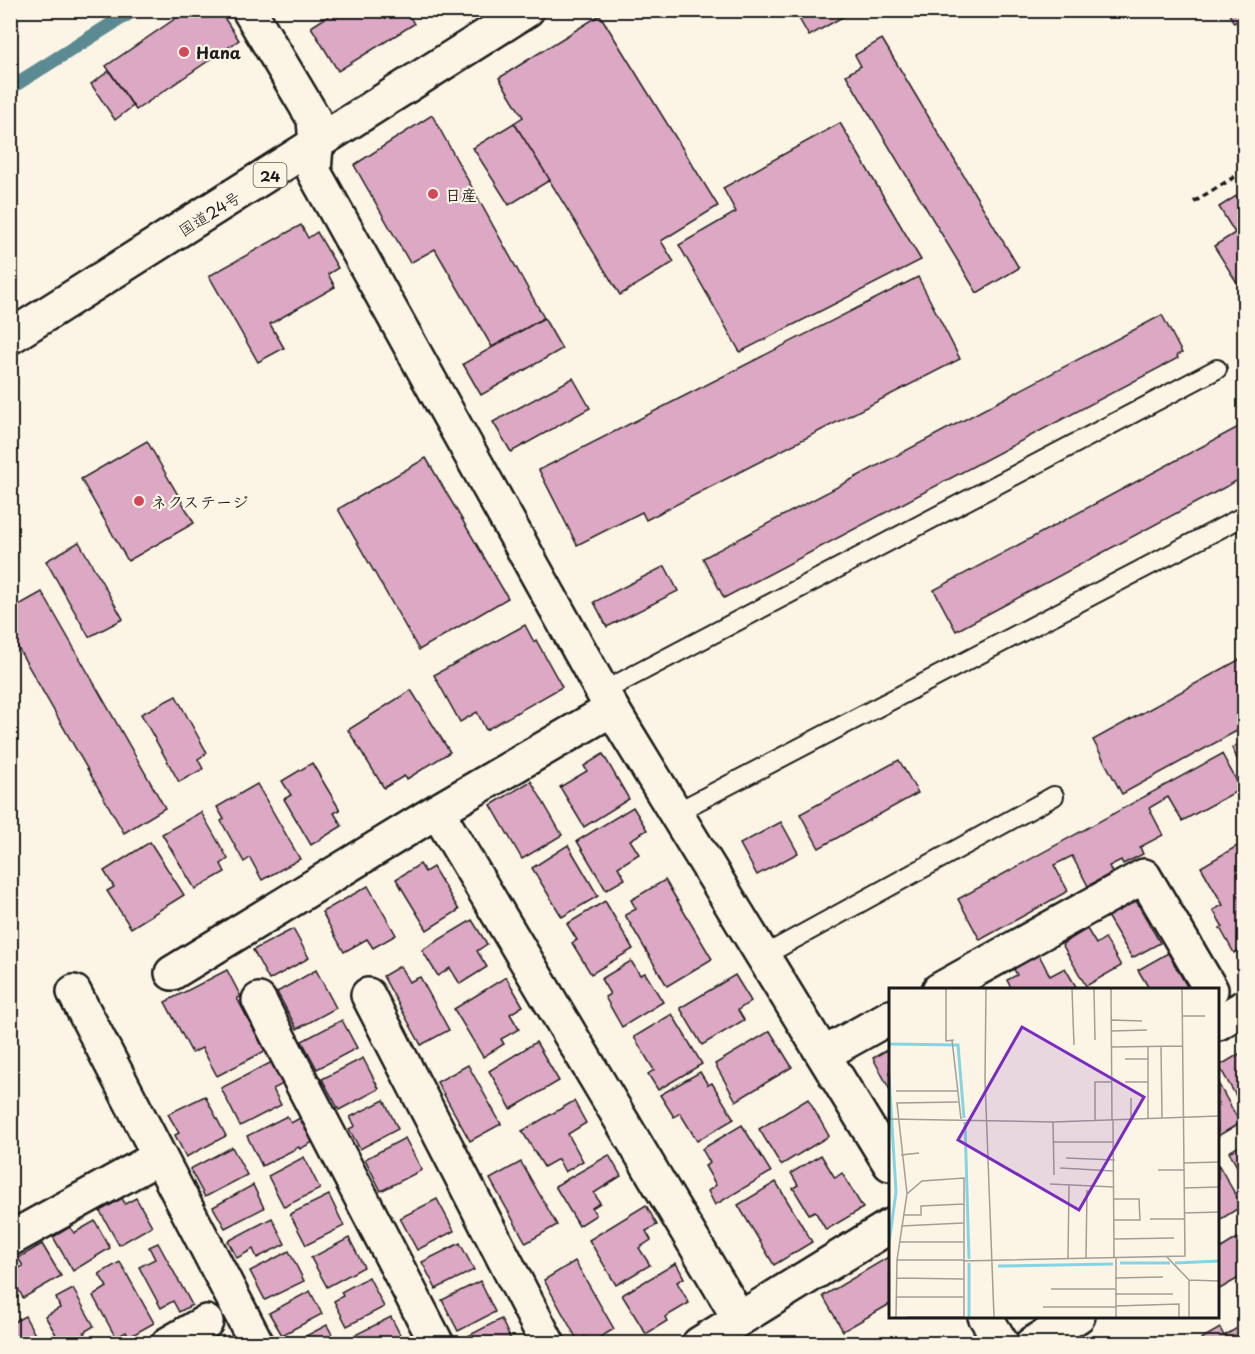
<svg xmlns="http://www.w3.org/2000/svg" width="1255" height="1354" font-family="'Playpen Sans','Klee One',sans-serif">
	<rect width="100%" height="100%" fill="#fcf5e5"/>
	<filter id="ink" filterUnits="userSpaceOnUse"><feTurbulence type="fractalNoise" baseFrequency=".0167" numOctaves="2"/><feDisplacementMap in="SourceGraphic" scale="12" xChannelSelector="R" yChannelSelector="G"/><feConvolveMatrix kernelMatrix="1 2 1 2 8 2 1 2 1" color-interpolation-filters="sRGB"/></filter>
	<g filter="url(#ink)">
		<g fill="none" stroke-linecap="round" stroke-linejoin="round">
			<polyline stroke="#5b8a93" stroke-width="14" points="10,88 134,10"/>
		</g>
		<g fill="#dca8c3" stroke="#1c1c1c" stroke-width="1.5">
			<polygon points="188,10 219,10 239,40 136,110 106,66"/>
			<polygon points="338,10 406,10 414,24 338,71 311,27"/>
			<polygon points="794,10 853,10 853,11 809,36"/>
			<polygon points="1227,10 1244,10 1244,17 1234,23"/>
			<polygon points="600,15 718,206 661,241 674,262 620,295 514,123 523,117 499,78"/>
			<polygon points="882,39 1019,268 977,293 846,75 861,66 855,55"/>
			<polygon points="109,71 133,106 115,120 91,84"/>
			<polygon points="432,115 544,318 492,347 435,249 410,263 354,165"/>
			<polygon points="514,123 550,180 509,205 473,148"/>
			<polygon points="840,123 921,260 740,352 679,245 736,212 723,188"/>
			<polygon points="1244,191 1244,294 1214,246 1235,233 1219,207"/>
			<polygon points="301,225 308,238 317,232 338,268 328,274 335,287 270,324 284,348 258,362 209,276"/>
			<polygon points="918,277 960,359 646,520 642,512 577,545 539,470"/>
			<polygon points="1162,315 1182,353 1177,355 1178,358 724,598 703,558"/>
			<polygon points="544,318 562,349 481,395 463,364"/>
			<polygon points="573,378 590,408 511,452 493,422"/>
			<polygon points="1244,424 1244,477 956,631 934,590"/>
			<polygon points="147,441 194,523 128,561 81,479"/>
			<polygon points="426,458 508,598 419,650 338,509"/>
			<polygon points="79,542 123,619 89,637 46,561"/>
			<polygon points="665,566 678,591 607,627 594,602"/>
			<polygon points="42,592 165,808 124,833 10,634 10,610"/>
			<polygon points="525,625 534,642 536,640 562,687 486,730 477,712 460,722 434,675"/>
			<polygon points="1244,657 1244,727 1122,794 1093,740"/>
			<polygon points="411,690 450,752 407,779 404,776 384,788 348,730"/>
			<polygon points="176,696 207,753 198,759 203,769 179,782 141,714"/>
			<polygon points="1244,741 1244,774 1232,748"/>
			<polygon points="603,754 629,799 584,827 560,787 587,771 584,766"/>
			<polygon points="1222,754 1241,789 1182,821 1168,797 1149,808 1163,835 1140,847 1143,854 1123,864 1121,860 1109,866 1112,873 1088,886 1072,856 1054,865 1068,891 980,940 958,899"/>
			<polygon points="899,760 918,793 819,848 800,814"/>
			<polygon points="312,763 340,810 334,813 342,826 311,845 284,799 291,795 282,781"/>
			<polygon points="531,781 562,835 522,859 491,805"/>
			<polygon points="257,784 300,859 262,880 250,858 244,862 221,821 224,819 217,807"/>
			<polygon points="633,807 647,830 630,840 639,854 618,867 625,879 606,890 577,841"/>
			<polygon points="201,812 228,859 221,864 225,872 195,889 162,834"/>
			<polygon points="781,822 798,853 757,875 740,844"/>
			<polygon points="150,842 184,895 131,928 107,891 114,887 104,871"/>
			<polygon points="1244,842 1244,947 1234,953 1220,928 1223,927 1213,910 1223,905 1201,867"/>
			<polygon points="568,845 598,896 562,917 532,868"/>
			<polygon points="420,864 425,872 433,867 459,910 427,930 396,879"/>
			<polygon points="665,880 712,959 667,986 625,915 636,909 631,900"/>
			<polygon points="368,886 396,935 373,948 367,939 344,952 322,912"/>
			<polygon points="1135,899 1160,943 1132,958 1107,916"/>
			<polygon points="605,901 633,949 591,974 572,943 577,940 567,924"/>
			<polygon points="472,920 487,944 477,951 487,967 460,984 450,968 438,976 422,950"/>
			<polygon points="293,929 309,958 269,980 253,950"/>
			<polygon points="1087,929 1096,944 1105,938 1121,966 1086,986 1062,944"/>
			<polygon points="1038,953 1050,976 1065,968 1078,990 1012,990 1007,980 1017,975 1013,967"/>
			<polygon points="1168,953 1189,990 1150,990 1138,970"/>
			<polygon points="631,961 640,975 645,973 663,1002 622,1027 605,997 610,994 601,979"/>
			<polygon points="400,966 409,982 420,977 449,1030 421,1045 383,976"/>
			<polygon points="227,970 241,997 237,998 265,1051 217,1076 202,1048 192,1053 165,1002"/>
			<polygon points="316,970 336,1008 297,1029 277,992"/>
			<polygon points="735,975 751,1001 738,1010 744,1020 702,1045 680,1008"/>
			<polygon points="506,977 523,1006 510,1014 519,1029 501,1039 504,1044 483,1057 454,1009"/>
			<polygon points="672,1014 702,1064 658,1090 648,1074 654,1070 634,1037"/>
			<polygon points="342,1020 357,1048 317,1069 302,1041"/>
			<polygon points="770,1031 792,1067 736,1101 715,1064"/>
			<polygon points="536,1042 559,1081 511,1109 489,1071"/>
			<polygon points="890,1048 890,1090 873,1058"/>
			<polygon points="1244,1051 1244,1110 1219,1066"/>
			<polygon points="363,1058 379,1089 339,1110 322,1079"/>
			<polygon points="272,1062 283,1084 273,1089 281,1105 240,1126 221,1088"/>
			<polygon points="468,1065 501,1124 470,1141 437,1082"/>
			<polygon points="700,1072 708,1085 712,1083 734,1119 697,1141 680,1113 674,1117 660,1095"/>
			<polygon points="1218,1083 1240,1123 1218,1136"/>
			<polygon points="205,1096 226,1136 186,1157 175,1135 179,1133 168,1114"/>
			<polygon points="808,1099 829,1136 781,1165 759,1129"/>
			<polygon points="384,1100 398,1129 360,1149 349,1129 355,1126 350,1117"/>
			<polygon points="574,1101 586,1123 568,1134 583,1161 565,1172 558,1159 544,1167 522,1131"/>
			<polygon points="287,1116 291,1123 300,1118 313,1142 300,1149 299,1147 262,1166 247,1136"/>
			<polygon points="742,1125 771,1172 715,1205 708,1191 716,1185 705,1166 710,1163 702,1149"/>
			<polygon points="405,1138 422,1170 381,1191 365,1159"/>
			<polygon points="1244,1143 1244,1179 1229,1152"/>
			<polygon points="232,1147 247,1175 205,1197 190,1169"/>
			<polygon points="609,1155 621,1176 594,1193 600,1203 592,1208 596,1215 579,1226 555,1186"/>
			<polygon points="821,1155 835,1178 842,1173 863,1208 826,1230 815,1211 809,1214 793,1188 798,1185 791,1173"/>
			<polygon points="304,1157 320,1189 284,1207 268,1176"/>
			<polygon points="521,1162 557,1225 526,1243 490,1179"/>
			<polygon points="1218,1164 1242,1206 1218,1221"/>
			<polygon points="776,1182 812,1242 774,1265 738,1205"/>
			<polygon points="253,1185 264,1208 225,1228 213,1207"/>
			<polygon points="329,1195 344,1226 306,1245 290,1214"/>
			<polygon points="122,1198 125,1204 136,1198 152,1226 119,1245 100,1211"/>
			<polygon points="437,1199 454,1231 417,1250 400,1218"/>
			<polygon points="646,1205 657,1225 646,1231 651,1240 639,1248 650,1265 616,1285 589,1240"/>
			<polygon points="272,1218 285,1244 257,1258 253,1249 237,1258 228,1241"/>
			<polygon points="95,1221 110,1248 73,1271 53,1237 70,1227 74,1233"/>
			<polygon points="1244,1234 1244,1275 1218,1290 1218,1250"/>
			<polygon points="349,1238 364,1267 327,1287 311,1258"/>
			<polygon points="158,1243 192,1305 179,1312 173,1301 161,1308 139,1267 155,1259 149,1247"/>
			<polygon points="460,1243 474,1270 436,1289 422,1262"/>
			<polygon points="42,1244 61,1276 23,1298 10,1273 23,1266 18,1258"/>
			<polygon points="289,1251 304,1281 265,1300 250,1271"/>
			<polygon points="890,1256 890,1304 843,1331 823,1296"/>
			<polygon points="575,1261 614,1329 589,1344 584,1337 578,1341 544,1280"/>
			<polygon points="120,1262 154,1323 129,1337 126,1332 116,1338 93,1296 107,1287 99,1274"/>
			<polygon points="676,1263 684,1278 677,1282 689,1303 665,1317 667,1321 646,1334 622,1295"/>
			<polygon points="369,1277 384,1307 347,1326 334,1301 343,1296 341,1292"/>
			<polygon points="480,1281 495,1312 458,1331 442,1300"/>
			<polygon points="73,1289 94,1326 84,1332 90,1344 53,1344 52,1341 58,1338 45,1316 60,1308 56,1298"/>
			<polygon points="310,1291 322,1314 282,1335 269,1313"/>
			<polygon points="25,1316 40,1344 10,1344 10,1324"/>
			<polygon points="391,1317 405,1344 356,1344 353,1336"/>
			<polygon points="501,1319 513,1344 472,1344 468,1336"/>
			<polygon points="1244,1324 1244,1344 1204,1344 1201,1339 1220,1328 1224,1336"/>
			<polygon points="327,1325 337,1344 302,1344 300,1339"/>
		</g>
		<g fill="none" stroke-linecap="round" stroke-linejoin="round">
			<defs>
				<g id="lane">
					<polyline points="602,692 1217,369"/>
					<polyline points="675,813 1244,516"/>
					<polyline points="763,956 1054,796"/>
				</g>
				<g id="street">
					<polyline points="249,10 314,119 316,146 314,172 612,709 890,1164"/>
					<polyline points="437,811 739,1318"/>
					<polyline points="172,973 437,811 612,709"/>
					<polyline points="939,990 1144,876 1211,990"/>
					<polyline points="74,992 257,1344"/>
					<polyline points="368,995 548,1344"/>
					<polyline points="259,1000 437,1344"/>
					<polyline points="1218,1023 1244,1007"/>
					<polyline points="824,1054 890,1017"/>
					<polyline points="10,1239 159,1157"/>
					<polyline points="985,1316 1002,1344"/>
					<polyline points="168,1344 206,1322"/>
					<polyline points="699,1344 890,1226"/>
					<polyline points="1032,1344 1078,1316"/>
				</g>
				<polyline id="highway" points="10,337 527,10"/>
			</defs>
			<use href="#lane" stroke="#1c1c1c" stroke-width="22"/>
			<use href="#street" stroke="#1c1c1c" stroke-width="38"/>
			<use href="#highway" stroke="#1c1c1c" stroke-width="38"/>
			<polyline stroke="#1c1c1c" stroke-width="4" stroke-dasharray="6 4.5" stroke-linecap="butt" points="1194,202 1244,171"/>
			<use href="#lane" stroke="#fcf5e5" stroke-width="18"/>
			<use href="#street" stroke="#fcf5e5" stroke-width="33"/>
			<use href="#highway" stroke="#fcf5e5" stroke-width="33"/>
		</g>
	</g>
	<g fill="#d1495b" stroke="#fcf5e5" stroke-width="2">
		<circle cx="184" cy="52" r="6"/>
		<circle cx="433" cy="194" r="6"/>
		<circle cx="139" cy="501" r="6"/>
	</g>
	<g text-anchor="middle" dominant-baseline="central" stroke-width="4.5" stroke-linejoin="round" paint-order="stroke">
		<rect fill="#fcf5e5" stroke="#5f5d58" stroke-width="1.5" x="253.5" y="163" width="33" height="24" rx="4.5"/>
		<g font-size="15" font-weight="bold" fill="#1c1c1c">
			<text x="270" y="175">24</text>
		</g>
		<g font-size="16" font-weight="bold" fill="#1c1c1c" stroke="#fcf5e5" text-anchor="start">
			<text x="196" y="52">Hana</text>
			<text x="445" y="194">日産</text>
			<text x="151" y="501">ネクステージ</text>
		</g>
		<g font-size="16" fill="#1c1c1c" stroke="#fcf5e5">
			<text transform="translate(209 213) rotate(-32)">国道24号</text>
		</g>
	</g>
	<g transform="translate(889 988)">
		<rect width="330" height="330" fill="#fcf5e5"/>
		<path fill="none" stroke="#85d4e3" stroke-width="3" d="M0 56 69 57 75 130M0 88 7 204 0 255M76 134 80 271M231 275H281M286 275 330 273M109 278 224 276M80 329V275"/>
		<path fill="none" stroke="#a29e95" stroke-width="1.5" d="M57 1V53L65 52M97 1 96 92 105 329M183 1 185 57M205 1 206 52M222 1 223 132M294 28H316M223 32 253 33M223 43 258 42M63 52 72 131M259 58V131M272 58 273 130M223 59 293 58M236 71H259M236 94H259M7 103H68M242 110V131M0 131 164 134 330 128M206 132V94H223M224 132 225 270M164 134 165 187M164 154H225M12 167 30 165M177 170 226 172M295 175 330 174M171 180 225 183M269 182H295M161 196 225 199M295 200 330 199M18 206 8 115 69 114M296 225 330 224M14 227H32V218L75 216M261 231H296M225 232H251L250 211H225M12 238 74 235M225 251 285 250M10 254H74M278 269 300 292 330 293M197 270 198 202M227 270V329M179 271 180 197M8 272H74M74 273 296 268 293 1M8 290 75 291M226 290 274 289M300 292V329M162 301H226M226 306H284M8 309H75M227 318 290 316V329M154 319H227M7 329 8 272 18 206 33 193 75 190V329M18 329H75"/>
		<path fill="#7b2cbf" fill-opacity="0.15" stroke="#7b2cbf" stroke-width="3" d="M133 39 255 109 190 222 69 152Z"/>
		<rect width="330" height="330" fill="none" stroke="#1c1c1c" stroke-width="3"/>
	</g>
	<rect width="1255" height="1354" fill="none" stroke="#fcf5e5" stroke-width="36"/>
	<rect x="18" y="18" width="1219" height="1318" fill="none" stroke="#1c1c1c" stroke-width="2" filter="url(#ink)"/>
</svg>
